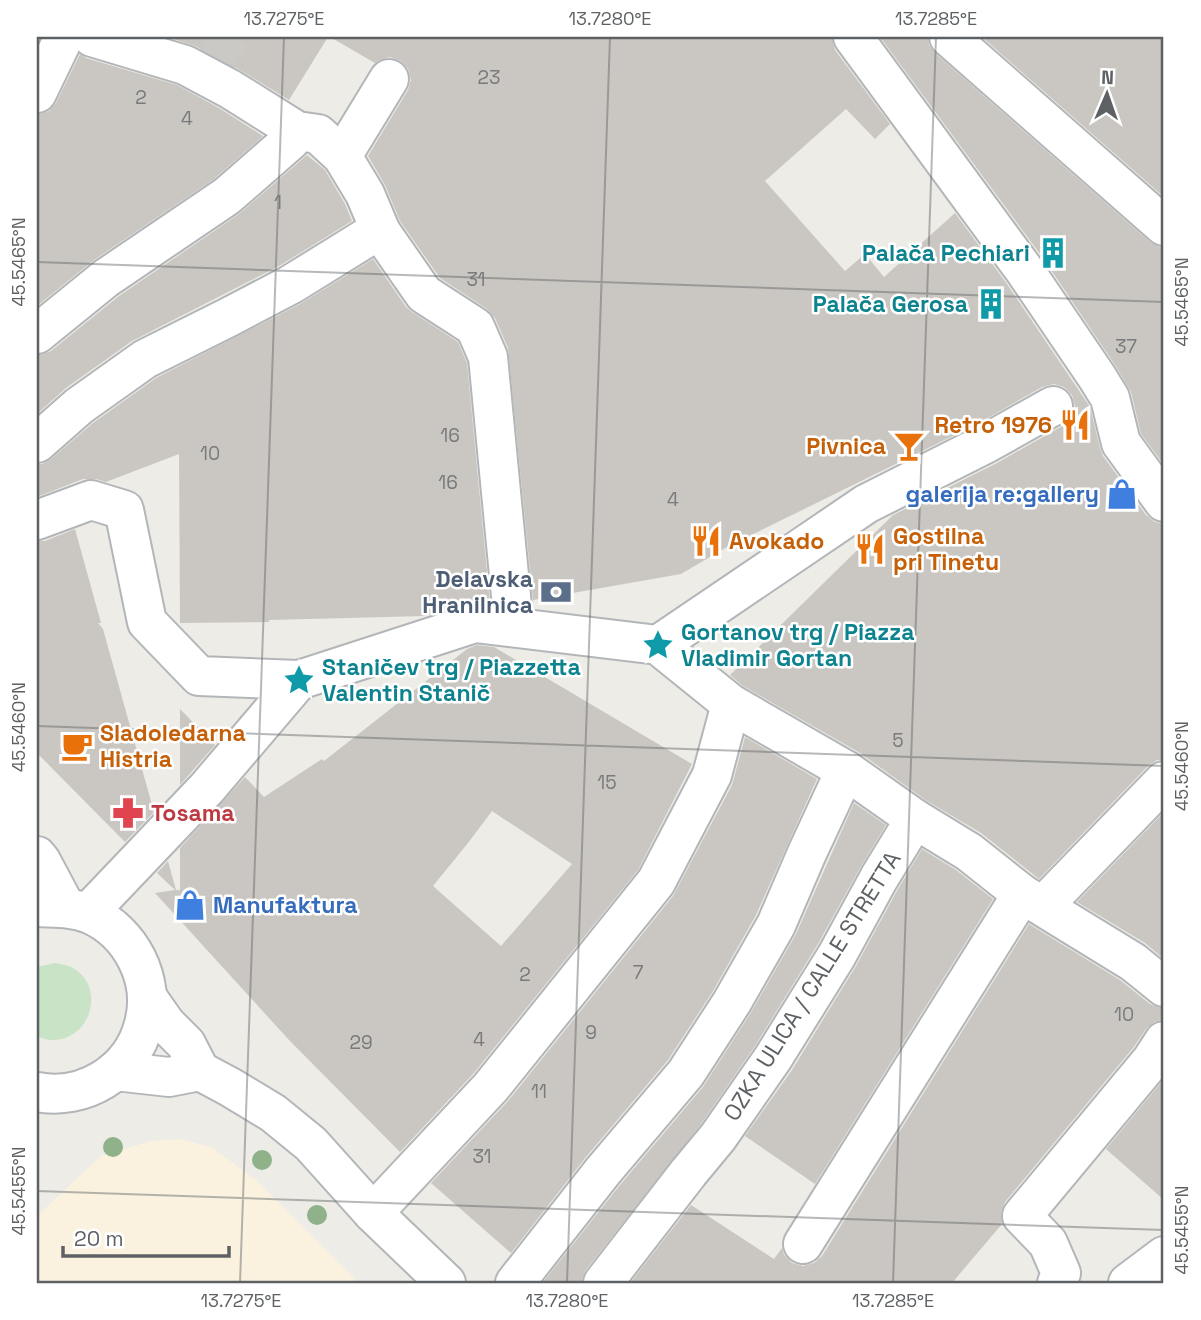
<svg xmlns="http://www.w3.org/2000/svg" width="1201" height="1320" font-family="'Space Grotesk',sans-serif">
	<rect width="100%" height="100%" fill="#eeece6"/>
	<polygon fill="#faf2df" points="180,1139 211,1147 256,1180 359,1283 37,1283 37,1216 101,1156 151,1141"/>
	<path fill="#c8e3c5" d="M55 963C60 964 67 965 71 967 106 984 93 1040 52 1040 47 1040 42 1038 37 1036V967Z"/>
	<g fill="#cac7c2" fill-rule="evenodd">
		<polygon points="167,37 328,37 289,100 240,70 195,46"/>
		<polygon points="330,37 832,37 835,50 890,124 875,139 846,109 765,181 845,271 865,254 884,277 955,213 1007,284 1090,407 1100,448 1103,456 1146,515 1155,522 1164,524 1164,760 1157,760 1148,766 1039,879 981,833 927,801 860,753 743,686 730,675 893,515 997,463 1064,425 1072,417 1075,406 1072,395 1064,387 1054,384 1042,387 977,424 727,547 681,574 533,600 508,348 495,318 487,309 440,278 400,221 385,185 368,156 408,90 411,80 408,69 401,61 390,57 379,60 375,63"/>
		<polygon points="880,37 928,37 929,45 935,53 1150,242 1159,247 1164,247 1164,465 1141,434 1131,392 1115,365 1043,258"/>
		<polygon points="982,37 1164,37 1164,197"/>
		<polygon points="80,54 86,58 177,85 219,108 263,136 214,179 94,260 37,306 37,115 49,111 56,103"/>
		<polygon points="307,155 325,170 345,204 352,221 279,266 132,341 66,388 37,414 37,355 41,355 51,351 119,296 239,214"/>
		<polygon points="373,259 406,307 412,312 458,342 467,363 490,603 469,602 425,616 269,620 269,622 180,623 179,454 106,482 96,479 83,479 37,497 37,464 42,464 51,459 93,423 156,378 300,304"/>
		<polygon points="75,529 101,623 98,623 103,629 154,812 125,842 37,753 37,541 45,541"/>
		<path d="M477 645 494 647 692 764 638 870 474 1073 400 1152 289 1040 155 893 175 890 157 873 168 861 176 890H180V848L245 777 264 797 322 759 324 761 467 649ZM492 811 572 864 501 946 433 886 468 843Z"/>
		<polygon points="180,709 215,745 180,785"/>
		<polygon points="745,737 817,779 756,915 713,991 668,1060 586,1157 511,1253 431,1183 508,1101 673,896 732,785"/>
		<polygon points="854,803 886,825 860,868 818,944 755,1046 701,1124 586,1270 582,1279 582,1283 545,1283 543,1282 620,1185 703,1087 750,1014 796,934"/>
		<polygon points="1164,812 1164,959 1145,943 1077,902"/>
		<polygon points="922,849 956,870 993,899 815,1184 745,1136 792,1070 856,966 898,889"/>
		<polygon points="1029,924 1120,980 1150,1004 1160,1008 1164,1008 1164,1019 1154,1022 1146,1029 1133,1048 1005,1202 1001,1212 1002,1224 952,1283 630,1283 691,1205 774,1259 782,1248 784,1255 792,1263 803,1266 814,1263 822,1256"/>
		<polygon points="1164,1079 1164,1200 1106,1149"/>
	</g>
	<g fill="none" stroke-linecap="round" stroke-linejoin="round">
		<polyline stroke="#cac9c6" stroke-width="38" stroke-dasharray="38 19" stroke-linecap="butt" points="213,65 230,37"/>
		<defs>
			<g id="minor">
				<polyline points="92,37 185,65 230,89 297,131 318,134 342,156 365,194 381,232 424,294 475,327 488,357 514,627"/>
				<polyline points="853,37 1025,271 1097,377 1110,398 1121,443 1164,502"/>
				<polyline points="949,37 1164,226"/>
				<polyline points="37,93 64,37"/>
				<polyline points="342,156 389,79"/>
				<polyline points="37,334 106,278 227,196 290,141 297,131"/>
				<polyline points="37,443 79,406 145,359 229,317 290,285 374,233 381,232"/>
				<polyline points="37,520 91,500 124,510 147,622 199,676 299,680 475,623 658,645 731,704 847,771 915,819 969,852 1022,894 1133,962 1164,987"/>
				<polyline points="658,645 866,504 987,443 1053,406"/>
				<polyline points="37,856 41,861 66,908"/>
				<polyline points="1043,906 1164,781"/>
				<path d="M37 907C55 908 73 907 90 914 131 932 156 980 144 1024 132 1072 84 1101 37 1092"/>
				<polyline points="88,913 207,788 299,680"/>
				<polyline points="147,997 166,1024 186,1044 200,1071 230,1087 273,1113 311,1144 373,1213 446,1283"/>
				<polyline points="115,1071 169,1077 200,1071"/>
				<polyline points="373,1213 491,1087 656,882 712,775 731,704"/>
				<polyline points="803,1244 1022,894"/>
				<polyline points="515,1283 603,1171 686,1073 732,1002 776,925 807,853 840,782 847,771"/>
				<polyline points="603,1283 689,1172 718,1137 773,1058 837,955 879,878 915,819"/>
				<polyline points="1057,1283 1061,1273 1048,1243 1022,1216 1151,1061 1164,1041"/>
				<polyline points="1128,1283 1164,1256"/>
			</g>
		</defs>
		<use href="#minor" stroke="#b3b6b9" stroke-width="42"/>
		<use href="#minor" stroke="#fff" stroke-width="38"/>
	</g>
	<g fill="#8fb28a">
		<circle cx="113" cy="1147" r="10"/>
		<circle cx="262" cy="1160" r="10"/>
		<circle cx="317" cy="1215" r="10"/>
	</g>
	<path fill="none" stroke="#5d6164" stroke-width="2" stroke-opacity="0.45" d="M37 262 1164 302M37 726 1164 766M37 1191 1164 1230M240 1283 284 37M567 1283 610 37M893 1283 936 37"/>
	<defs>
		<symbol id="building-bare" viewBox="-9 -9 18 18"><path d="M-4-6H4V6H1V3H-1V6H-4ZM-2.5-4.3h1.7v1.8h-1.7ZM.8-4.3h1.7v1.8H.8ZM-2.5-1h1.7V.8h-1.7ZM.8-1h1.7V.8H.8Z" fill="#0f9aa8" stroke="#fff" stroke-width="2.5" paint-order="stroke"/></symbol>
		<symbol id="restaurant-bare" viewBox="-9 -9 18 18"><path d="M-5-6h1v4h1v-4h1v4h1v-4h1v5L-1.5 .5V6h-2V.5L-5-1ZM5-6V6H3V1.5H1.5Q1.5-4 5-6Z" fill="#e8710a" stroke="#fff" stroke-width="2.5" paint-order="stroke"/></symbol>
		<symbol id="bar-bare" viewBox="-9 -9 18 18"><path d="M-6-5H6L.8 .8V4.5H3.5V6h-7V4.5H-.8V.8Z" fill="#e8710a" stroke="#fff" stroke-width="2.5" paint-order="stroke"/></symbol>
		<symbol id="shop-bare" viewBox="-9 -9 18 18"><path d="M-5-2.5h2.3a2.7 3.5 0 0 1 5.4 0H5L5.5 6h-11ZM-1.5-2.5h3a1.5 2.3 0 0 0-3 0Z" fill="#3f7fe0" stroke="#fff" stroke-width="2.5" paint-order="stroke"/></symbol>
		<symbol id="bank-bare" viewBox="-9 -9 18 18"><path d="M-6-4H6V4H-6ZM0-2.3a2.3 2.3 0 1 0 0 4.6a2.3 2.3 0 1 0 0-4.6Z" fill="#5c6f8a" stroke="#fff" stroke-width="2.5" paint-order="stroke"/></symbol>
		<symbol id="sight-bare" viewBox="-9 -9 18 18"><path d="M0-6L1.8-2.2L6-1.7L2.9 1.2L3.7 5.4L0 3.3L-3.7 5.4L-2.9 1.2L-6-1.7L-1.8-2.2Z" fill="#0f9aa8" stroke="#fff" stroke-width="2.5" paint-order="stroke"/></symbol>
		<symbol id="cafe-bare" viewBox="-9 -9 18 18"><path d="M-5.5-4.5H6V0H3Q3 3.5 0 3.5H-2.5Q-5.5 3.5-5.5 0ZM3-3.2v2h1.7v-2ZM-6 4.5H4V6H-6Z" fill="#e8710a" stroke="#fff" stroke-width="2.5" paint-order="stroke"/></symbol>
		<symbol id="pharmacy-bare" viewBox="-9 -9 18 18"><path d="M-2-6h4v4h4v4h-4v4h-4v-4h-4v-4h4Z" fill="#e0444e" stroke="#fff" stroke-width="2.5" paint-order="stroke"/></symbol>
	</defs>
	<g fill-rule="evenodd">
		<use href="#building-bare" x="1031" y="231" width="44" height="44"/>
		<use href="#building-bare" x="969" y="282" width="44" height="44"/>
		<use href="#restaurant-bare" x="1053" y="403" width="44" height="44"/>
		<use href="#bar-bare" x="887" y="424" width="44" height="44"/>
		<use href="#shop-bare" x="1100" y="472" width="44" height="44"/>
		<use href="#restaurant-bare" x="684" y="519" width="44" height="44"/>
		<use href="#restaurant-bare" x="848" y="527" width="44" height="44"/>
		<use href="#bank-bare" x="534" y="570" width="44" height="44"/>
		<use href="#sight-bare" x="636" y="623" width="44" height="44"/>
		<use href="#sight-bare" x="277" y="658" width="44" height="44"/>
		<use href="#cafe-bare" x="55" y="724" width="44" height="44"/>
		<use href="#pharmacy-bare" x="106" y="791" width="44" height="44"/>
		<use href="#shop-bare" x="168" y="883" width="44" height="44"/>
	</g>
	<g text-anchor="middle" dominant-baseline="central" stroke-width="5" stroke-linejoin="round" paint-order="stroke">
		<g font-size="19" fill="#787a7c">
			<text x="489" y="77">23</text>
			<text x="141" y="97">2</text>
			<text x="187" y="118">4</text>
			<text x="278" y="202">1</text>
			<text x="476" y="279">31</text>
			<text x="1126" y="346">37</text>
			<text x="450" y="435">16</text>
			<text x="210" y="453">10</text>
			<text x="448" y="482">16</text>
			<text x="673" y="499">4</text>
			<text x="898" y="740">5</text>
			<text x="607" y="782">15</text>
			<text x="638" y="972">7</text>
			<text x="525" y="974">2</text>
			<text x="1124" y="1014">10</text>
			<text x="591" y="1032">9</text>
			<text x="479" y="1039">4</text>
			<text x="361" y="1042">29</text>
			<text x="539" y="1091">11</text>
			<text x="482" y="1156">31</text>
		</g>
		<g font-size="23" font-weight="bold" fill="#0d838f" stroke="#fff" text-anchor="end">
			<text x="1030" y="253">Palača Pechiari</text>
			<text x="968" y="304">Palača Gerosa</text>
			<text x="681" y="632" text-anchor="start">Gortanov trg / Piazza<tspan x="681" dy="26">Vladimir Gortan</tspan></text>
			<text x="322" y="667" text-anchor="start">Staničev trg / Piazzetta<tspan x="322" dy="26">Valentin Stanič</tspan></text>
		</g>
		<g font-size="23" font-weight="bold" fill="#c56008" stroke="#fff" text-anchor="start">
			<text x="1052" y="425" text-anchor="end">Retro 1976</text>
			<text x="886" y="446" text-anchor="end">Pivnica</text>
			<text x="893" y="536">Gostilna<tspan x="893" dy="26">pri Tinetu</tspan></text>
			<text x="729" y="541">Avokado</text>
			<text x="100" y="733">Sladoledarna<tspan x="100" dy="26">Histria</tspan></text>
		</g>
		<g font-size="23" font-weight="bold" fill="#366cbe" stroke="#fff" text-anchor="end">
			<text x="1099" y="494">galerija re:gallery</text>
			<text x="213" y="905" text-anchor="start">Manufaktura</text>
		</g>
		<g font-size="23" font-weight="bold" fill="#4e5e75" stroke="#fff" text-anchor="end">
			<text x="533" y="579">Delavska<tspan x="533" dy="26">Hranilnica</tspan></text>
		</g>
		<g font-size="23" font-weight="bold" fill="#be3a42" stroke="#fff" text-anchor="start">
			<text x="151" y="813">Tosama</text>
		</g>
		<g font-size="23" fill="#5d6164" stroke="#fff">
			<text transform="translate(812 986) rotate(-58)">OZKA ULICA / CALLE STRETTA</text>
		</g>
	</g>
	<rect width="1201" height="1320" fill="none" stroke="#ffffff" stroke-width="77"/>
	<g transform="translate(1107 94) rotate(2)" stroke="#ffffff" stroke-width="5" paint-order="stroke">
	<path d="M0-5L12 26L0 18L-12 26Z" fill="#5d6164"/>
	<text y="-10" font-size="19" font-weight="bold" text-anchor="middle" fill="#5d6164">N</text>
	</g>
	<path d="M63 1246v10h166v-10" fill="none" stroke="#5d6164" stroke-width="3.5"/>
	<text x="74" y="1246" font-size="21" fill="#5d6164" stroke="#ffffff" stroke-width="5" paint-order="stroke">20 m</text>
	<rect x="38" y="38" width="1124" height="1244" fill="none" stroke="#5d6164" stroke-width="2.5"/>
	<g font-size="18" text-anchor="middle" fill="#5d6164">
		<text x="284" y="25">13.7275°E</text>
		<text x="610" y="25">13.7280°E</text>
		<text x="936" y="25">13.7285°E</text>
		<text transform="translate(19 262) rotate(-90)" y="6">45.5465°N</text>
		<text transform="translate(1182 302) rotate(-90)" y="6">45.5465°N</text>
		<text transform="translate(19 727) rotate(-90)" y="6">45.5460°N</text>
		<text transform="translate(1182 766) rotate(-90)" y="6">45.5460°N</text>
		<text transform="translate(19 1191) rotate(-90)" y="6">45.5455°N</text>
		<text transform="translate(1182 1230) rotate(-90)" y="6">45.5455°N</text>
		<text x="241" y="1307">13.7275°E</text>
		<text x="567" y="1307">13.7280°E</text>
		<text x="893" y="1307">13.7285°E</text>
	</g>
</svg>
